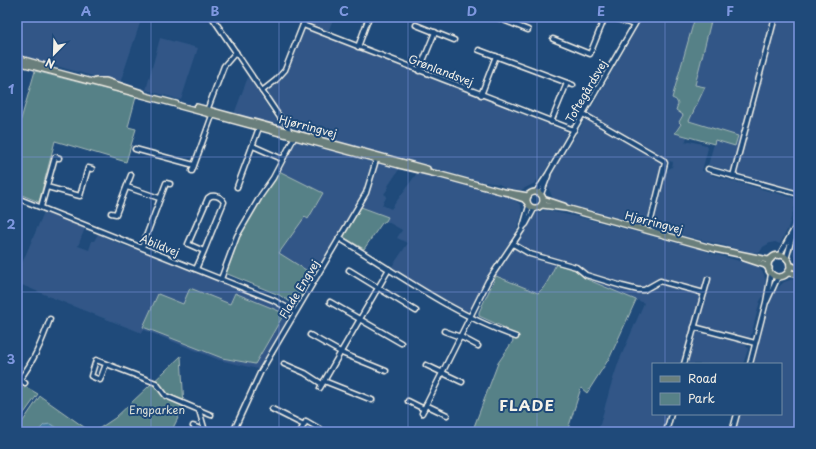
<svg xmlns="http://www.w3.org/2000/svg" width="816" height="449" font-family="'Playpen Sans',sans-serif">
	<rect width="100%" height="100%" fill="#1f4a7a"/>
	<filter id="ink" filterUnits="userSpaceOnUse"><feTurbulence type="fractalNoise" baseFrequency=".025" numOctaves="2"/><feDisplacementMap in="SourceGraphic" scale="8" xChannelSelector="R" yChannelSelector="G"/><feConvolveMatrix kernelMatrix="1 2 1 2 8 2 1 2 1" color-interpolation-filters="sRGB"/></filter>
	<g filter="url(#ink)">
		<g fill="#305787">
			<polygon points="17,17 142,17 120,83 103,78 99,78 17,55"/>
			<polygon points="309,17 334,17 328,32 308,25 307,21"/>
			<polygon points="643,17 695,17 672,98 678,104 676,110 683,115 681,123 675,133 687,137 685,143 689,141 706,145 708,148 702,171 712,173 711,175 794,198 796,202 788,228 780,244 775,242 770,243 763,247 760,252 750,252 682,235 672,230 654,225 653,219 665,171 672,167 673,162 664,160 647,220 637,222 565,204 553,199 548,187 549,180 558,162 579,130"/>
			<polygon points="712,17 799,17 799,189 797,191 708,165 715,140 725,132 689,121 705,87 695,85"/>
			<polygon points="307,30 566,131 567,134 544,173 535,183 521,190 507,188 499,184 479,181 299,132 288,123 267,93 268,91 283,78 288,72 304,31"/>
			<polygon points="160,38 198,48 181,100 146,90"/>
			<polygon points="248,77 277,121 275,125 234,114"/>
			<polygon points="295,140 311,146 372,160 363,192 314,275 279,254 304,218 305,216 308,218 323,193 278,171"/>
			<polygon points="380,163 400,168 388,186 389,187 384,194 387,196 382,205 391,209 417,173 505,196 517,202 521,206 522,214 515,235 492,268 470,310 465,312 457,308 428,291 391,268 408,243 397,238 402,230 386,221 388,217 361,207 367,195 375,169"/>
			<polygon points="545,210 583,218 701,249 710,253 758,266 764,274 766,284 764,295 760,301 750,339 745,344 748,349 743,364 653,364 653,414 668,414 665,427 683,432 598,432 610,388 619,361 644,303 584,277 576,270 556,264 549,280 541,290 538,293 496,276 495,275 533,217 537,213"/>
			<polygon points="44,212 85,228 78,246 89,250 92,241 94,241 98,234 127,247 136,248 277,304 291,312 258,369 219,360 144,330 142,333 75,307 17,283 17,275"/>
			<polygon points="799,228 799,264 793,254"/>
			<polygon points="793,279 799,280 799,432 735,432 740,414 781,414 781,364 753,364 773,292 784,282"/>
		</g>
		<g fill="#578187" stroke="#a6b9b8">
			<polygon points="695,17 712,17 695,85 705,87 689,121 738,136 735,146 715,140 714,144 675,133 681,124 679,122 683,115 676,110 678,104 676,100 672,98"/>
			<polygon points="35,71 136,97 128,127 136,129 126,162 55,141 39,202 17,193 17,133"/>
			<polygon points="279,171 323,193 308,219 305,217 304,218 279,253 314,275 295,305 279,295 225,273 241,234 262,195"/>
			<polygon points="361,207 388,217 386,221 382,223 364,249 345,238 344,236"/>
			<path d="M556 264 576 270 584 278 636 300 610 357 587 393 581 388 567 432H472L498 363 513 341 509 332 503 327 479 316V312L496 276 538 293C547 286 551 274 556 264Z"/>
			<polygon points="190,288 230,304 235,293 279,311 284,314 255,364 222,358 143,327 158,294 183,304"/>
			<polygon points="181,356 184,406 171,432 94,432 115,418"/>
			<polygon points="17,382 24,388 26,387 38,394 17,423"/>
			<polygon points="40,396 91,432 17,432 17,430"/>
		</g>
		<polygon fill="#447ca0" stroke="#8aabbd" points="50,424 56,427 60,432 37,432 44,425"/>
		<g fill="none" stroke-linecap="round" stroke-linejoin="round">
			<defs>
				<g id="minor">
					<path d="M212 17 281 119C286 121 289 128 289 133"/>
					<polyline points="496,17 528,30"/>
					<polyline points="612,17 634,25"/>
					<polyline points="303,25 574,130"/>
					<polyline points="416,25 454,40"/>
					<polyline points="553,39 590,54 605,17"/>
					<polyline points="358,47 369,17"/>
					<polyline points="479,50 573,85"/>
					<polyline points="419,71 435,32"/>
					<polyline points="262,91 276,80 285,70 306,17"/>
					<polyline points="481,95 496,56"/>
					<polyline points="208,108 224,66 236,52"/>
					<path d="M583 114 663 160 665 163 650 224C654 230 662 228 669 236"/>
					<polyline points="551,122 567,83"/>
					<polyline points="253,146 280,158 283,158"/>
					<polyline points="135,149 194,165"/>
					<polyline points="708,169 799,194"/>
					<polyline points="192,171 213,113"/>
					<polyline points="733,176 775,17"/>
					<polyline points="47,187 80,196 88,168 92,169"/>
					<polyline points="127,187 159,198"/>
					<polyline points="237,187 260,125"/>
					<polyline points="536,192 548,174 639,17"/>
					<polyline points="541,194 548,176"/>
					<polyline points="17,198 273,300 295,312"/>
					<polyline points="41,207 55,157 59,158"/>
					<polyline points="111,213 116,214 131,175"/>
					<polyline points="524,226 526,224 534,209"/>
					<path d="M339 238C398 274 451 313 516 337"/>
					<polyline points="513,244 530,254 576,267 586,275 622,286 638,290 644,290 660,281 704,293"/>
					<polyline points="142,247 166,183 170,184"/>
					<polyline points="779,256 793,231"/>
					<polyline points="787,259 787,256 799,213"/>
					<path d="M196 269 204 251 188 244 208 198 211 196C217 195 221 197 224 202L204 251"/>
					<polyline points="349,270 416,311"/>
					<polyline points="221,279 237,236 261,195 273,178 295,136"/>
					<polyline points="767,301 777,279 779,277"/>
					<polyline points="330,302 401,343"/>
					<polyline points="694,327 755,343"/>
					<polyline points="444,331 463,338 478,346"/>
					<polyline points="310,335 344,354 386,371"/>
					<polyline points="106,364 100,380 91,376 96,360 156,383 166,396 211,415"/>
					<polyline points="284,364 305,373 322,384"/>
					<polyline points="684,364 708,279"/>
					<polyline points="750,364 766,302 771,274"/>
					<polyline points="426,365 462,382"/>
					<polyline points="17,377 25,383"/>
					<path d="M20 379C34 361 42 341 50 319"/>
					<polyline points="324,381 372,400"/>
					<polyline points="320,388 389,269"/>
					<polyline points="408,401 424,409"/>
					<polyline points="426,405 447,415"/>
					<polyline points="272,409 304,425"/>
					<polyline points="199,410 205,431"/>
					<polyline points="422,413 488,281 522,230 529,206"/>
					<polyline points="306,421 325,432"/>
					<polyline points="193,426 208,432"/>
					<polyline points="233,432 261,371 366,193 377,157"/>
					<polyline points="300,432 305,423"/>
					<polyline points="666,432 671,414"/>
					<polyline points="732,432 737,414"/>
				</g>
				<g id="major">
					<polyline points="17,58 42,65 49,68"/>
					<polyline points="17,62 176,104 180,106 399,165 441,175 504,192 528,196"/>
					<polyline points="96,81 106,81 142,93"/>
					<polyline points="197,107 427,169"/>
					<circle cx="535" cy="200" r="8"/>
					<polyline points="512,195 524,199 527,202"/>
					<polyline points="543,199 564,206"/>
					<polyline points="542,205 566,208 715,249 768,260 771,259"/>
					<circle cx="779" cy="266" r="11"/>
					<polyline points="744,258 765,265 769,268"/>
					<polyline points="790,265 799,269"/>
					<polyline points="788,273 799,274"/>
				</g>
			</defs>
			<use href="#minor" stroke="#f4f1e8" stroke-width="7"/>
			<use href="#major" stroke="#f4f1e8" stroke-width="8"/>
			<use href="#minor" stroke="#1f4a7a" stroke-width="4"/>
			<use href="#major" stroke="#6b7f7c" stroke-width="5"/>
		</g>
	</g>
	<path fill="none" stroke="#7e97df" stroke-width="1" stroke-opacity="0.55" d="M151 17V432M279 17V432M408 17V432M537 17V432M665 17V364M17 157H799M17 292H799M665 414V432"/>
	<g text-anchor="middle" dominant-baseline="central" stroke-width="4" stroke-linejoin="round" paint-order="stroke">
		<g font-size="11" fill="#f4f1e8" stroke="#1f4a7a">
			<text transform="translate(441 70) rotate(21)">Grønlandsvej</text>
			<text transform="translate(586 91) rotate(-60)">Toftegårdsvej</text>
			<text transform="translate(308 126) rotate(15)">Hjørringvej</text>
			<text transform="translate(654 222) rotate(15)">Hjørringvej</text>
			<text transform="translate(160 245) rotate(22)">Abildvej</text>
			<text transform="translate(299 289) rotate(-59)">Flade Engvej</text>
		</g>
		<g font-size="11" fill="#dce0d9" stroke="#1f4a7a">
			<text x="157" y="409">Engparken</text>
		</g>
		<g font-size="15" font-weight="bold" letter-spacing="1" fill="#f4f1e8" stroke="#1f4a7a">
			<text x="527" y="404">FLADE</text>
		</g>
	</g>
	<rect width="816" height="449" fill="none" stroke="#1f4a7a" stroke-width="44"/>
	<rect x="652" y="363" width="130" height="52" fill="#1f4a7a" stroke="#748da6"/>
	<rect x="660" y="376" width="20" height="6" fill="#6b7f7c" stroke="#748da6"/>
	<text x="688" y="383" font-size="12" fill="#f4f1e8">Road</text>
	<rect x="660" y="393" width="20" height="12" fill="#578187" stroke="#748da6"/>
	<text x="688" y="403" font-size="12" fill="#f4f1e8">Park</text>
	<g transform="translate(54 54) rotate(203)" stroke="#1f4a7a" stroke-width="3" paint-order="stroke">
	<path d="M0-3L7 15L0 10L-7 15Z" fill="#f4f1e8"/>
	<text y="-6" font-size="11" font-weight="bold" text-anchor="middle" fill="#f4f1e8">N</text>
	</g>
	<rect x="22" y="22" width="772" height="405" fill="none" stroke="#7e97df" stroke-width="1.5"/>
	<g font-size="13" text-anchor="middle" font-weight="bold" fill="#7e97df">
		<text x="86" y="16">A</text>
		<text x="215" y="16">B</text>
		<text x="344" y="16">C</text>
		<text x="472" y="16">D</text>
		<text x="601" y="16">E</text>
		<text x="730" y="16">F</text>
		<text x="11" y="94">1</text>
		<text x="11" y="229">2</text>
		<text x="11" y="364">3</text>
	</g>
</svg>
